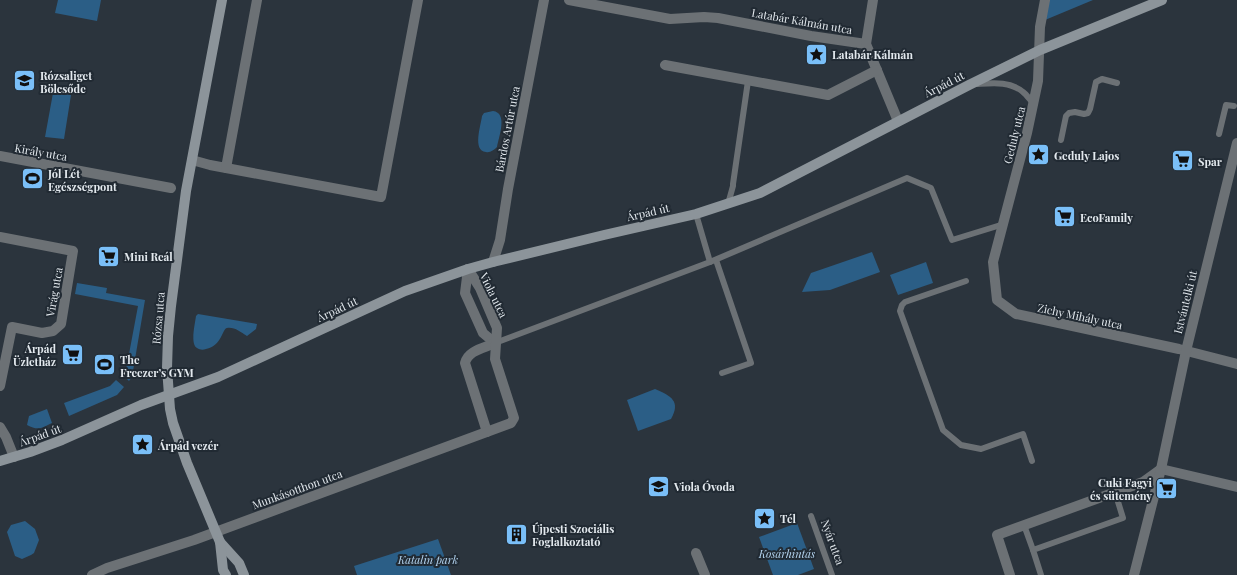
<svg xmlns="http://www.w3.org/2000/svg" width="1237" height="575" font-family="'Playfair Display',serif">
	<rect width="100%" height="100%" fill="#2b343d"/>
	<g fill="#2b5e86">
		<polygon points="58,0 101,0 97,21 55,13"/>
		<polygon points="1049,0 1093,0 1045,20"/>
		<polygon points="53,93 71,95 64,139 45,137"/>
		<path d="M493 111C508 113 499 136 497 147 494 150 490 153 486 152 472 151 481 125 482 116L484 113Z"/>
		<polygon points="872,252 880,272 830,290 802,292 811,273"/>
		<polygon points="926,262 933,283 898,295 890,275"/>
		<polygon points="77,283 107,288 106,293 145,300 132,377 129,381 122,374 126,370 138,306 75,294"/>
		<path d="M198 314 257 324 256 329 247 336C240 332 235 327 227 328 222 329 222 346 206 349 203 350 200 350 197 348 190 344 195 324 196 316Z"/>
		<polygon points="116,380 124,387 117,395 69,416 64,403 110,386"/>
		<path d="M655 389C671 396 681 401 671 419L638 431 627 400Z"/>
		<path d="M47 409 52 423C42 428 38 431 27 425L29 416Z"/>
		<polygon points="25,521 35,529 39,540 34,553 31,555 22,559 15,556 7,532 11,525"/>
		<polygon points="797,523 814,569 798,575 773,575 759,537"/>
		<polygon points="438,539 451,575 357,575 354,566"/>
	</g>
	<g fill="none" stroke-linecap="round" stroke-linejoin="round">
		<g stroke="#6c7175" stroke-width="6">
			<path d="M977 84C993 83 1010 81 1023 92 1027 95 1030 100 1034 104"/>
			<polyline points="1219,134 1226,105 1234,106"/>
			<polyline points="1061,140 1066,116 1069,113 1075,112 1084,114 1088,113 1090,109 1096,82 1102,79 1117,83"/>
			<polyline points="728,204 733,186 733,184 748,81"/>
			<polyline points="696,214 710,262"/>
			<polyline points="716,260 751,363 722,373"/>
			<polyline points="966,281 905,302 902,305 900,311 943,430 961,445 981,449 1023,434 1032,461"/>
			<polyline points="495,343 710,262 907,178 931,188 952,240 1004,224"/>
			<polyline points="811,516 832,575"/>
			<polyline points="1024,525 1033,550"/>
			<polyline points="1041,575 1033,550 1123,518 1115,492"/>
		</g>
		<g stroke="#6c7175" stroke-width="10">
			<polyline points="569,0 670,19 704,17 718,18 811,36 866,44"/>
			<polyline points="873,0 866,44 898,121"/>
			<polyline points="1045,0 1040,27 1038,81 1027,133 993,262 997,300 1016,314 1179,349 1237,364"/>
			<polyline points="665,65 828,95 877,70"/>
			<polyline points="0,156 171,188"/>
			<polyline points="192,160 210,165 381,197 418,0"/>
			<polyline points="226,168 257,0"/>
			<polyline points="0,237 73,251 61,324 53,331 42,333 12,327 0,386"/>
			<polyline points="493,262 500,240 508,189 544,0"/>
			<polyline points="468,269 465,293 483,333 495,343"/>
			<polyline points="0,427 6,437 14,457"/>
			<path d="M487 432 465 363C468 350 485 348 495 343"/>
			<polyline points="1161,469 1237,487"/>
			<polyline points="696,553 705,575"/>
			<polyline points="92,575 107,568 194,540 511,423 514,418 495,359 497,328 480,288 468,269"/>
			<polyline points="1010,575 997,535 1143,482 1161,469"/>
			<polyline points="1134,575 1161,469 1186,351 1237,143"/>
		</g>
		<g stroke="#8c949a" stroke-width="10">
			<polyline points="222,0 186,191 171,306 168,336 167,368 170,409 173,423 187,463 220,542 239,563 244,575"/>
			<polyline points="0,461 30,452 62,440 141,405 218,377 405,291 468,269 493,262 604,235 696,214 760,193 969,85 1040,50 1162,0"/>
			<polyline points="220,542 223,570 226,575"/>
		</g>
	</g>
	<defs>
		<symbol id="sight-square" viewBox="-11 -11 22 22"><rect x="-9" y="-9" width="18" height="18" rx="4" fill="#7abff8" stroke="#212a33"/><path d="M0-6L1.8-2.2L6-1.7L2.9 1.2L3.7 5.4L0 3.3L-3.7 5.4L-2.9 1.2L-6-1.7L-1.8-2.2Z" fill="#111"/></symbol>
		<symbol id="school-square" viewBox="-11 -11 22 22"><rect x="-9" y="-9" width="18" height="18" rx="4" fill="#7abff8" stroke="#212a33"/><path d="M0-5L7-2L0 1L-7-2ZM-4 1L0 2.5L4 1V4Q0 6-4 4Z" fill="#111"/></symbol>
		<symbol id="supermarket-square" viewBox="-11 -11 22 22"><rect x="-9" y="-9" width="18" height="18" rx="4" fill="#7abff8" stroke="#212a33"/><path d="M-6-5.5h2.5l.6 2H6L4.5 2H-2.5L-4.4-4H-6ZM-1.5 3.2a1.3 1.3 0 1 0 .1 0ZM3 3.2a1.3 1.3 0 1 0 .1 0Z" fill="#111"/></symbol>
		<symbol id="stadium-square" viewBox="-11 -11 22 22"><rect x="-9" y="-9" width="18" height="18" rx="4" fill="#7abff8" stroke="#212a33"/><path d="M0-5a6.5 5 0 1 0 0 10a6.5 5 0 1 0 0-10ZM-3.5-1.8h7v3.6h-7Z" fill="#111"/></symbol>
		<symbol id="building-square" viewBox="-11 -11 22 22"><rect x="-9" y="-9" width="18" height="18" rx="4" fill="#7abff8" stroke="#212a33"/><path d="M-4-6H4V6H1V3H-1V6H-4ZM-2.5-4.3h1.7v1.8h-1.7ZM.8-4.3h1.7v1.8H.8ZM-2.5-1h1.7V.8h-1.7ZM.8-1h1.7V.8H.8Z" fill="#111"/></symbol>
	</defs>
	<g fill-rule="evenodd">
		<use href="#sight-square" x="804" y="42" width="25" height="25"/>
		<use href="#school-square" x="12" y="68" width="25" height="25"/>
		<use href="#sight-square" x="1026" y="142" width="25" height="25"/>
		<use href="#supermarket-square" x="1170" y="148" width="25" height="25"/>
		<use href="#stadium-square" x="20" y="166" width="25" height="25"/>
		<use href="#supermarket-square" x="1052" y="204" width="25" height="25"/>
		<use href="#supermarket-square" x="96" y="244" width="25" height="25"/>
		<use href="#supermarket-square" x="60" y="342" width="25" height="25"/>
		<use href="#stadium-square" x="92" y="352" width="25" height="25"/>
		<use href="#sight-square" x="130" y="432" width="25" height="25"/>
		<use href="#school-square" x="646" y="474" width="25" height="25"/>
		<use href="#supermarket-square" x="1154" y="476" width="25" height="25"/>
		<use href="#sight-square" x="752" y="506" width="25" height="25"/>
		<use href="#building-square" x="504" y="522" width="25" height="25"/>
	</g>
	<g text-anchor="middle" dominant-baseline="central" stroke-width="4" stroke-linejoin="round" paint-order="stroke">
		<g font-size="11" fill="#e3e9ee" stroke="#212a33">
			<text transform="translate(802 21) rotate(10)">Latabár Kálmán utca</text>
			<text transform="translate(944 84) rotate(-27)">Árpád út</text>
			<text transform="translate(507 129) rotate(-79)">Bárdos Artúr utca</text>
			<text transform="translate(1014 135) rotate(-76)">Geduly utca</text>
			<text transform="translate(41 152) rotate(10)">Király utca</text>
			<text transform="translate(648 212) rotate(-13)">Árpád út</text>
			<text transform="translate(54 292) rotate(-80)">Virág utca</text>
			<text transform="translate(494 295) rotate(64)">Viola utca</text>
			<text transform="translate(1185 302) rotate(-76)">Istvántelki út</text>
			<text transform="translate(337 309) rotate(-25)">Árpád út</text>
			<text transform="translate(1080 316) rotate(12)">Zichy Mihály utca</text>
			<text transform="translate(158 318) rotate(-85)">Rózsa utca</text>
			<text transform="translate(40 435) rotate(-20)">Árpád út</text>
			<text transform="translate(297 489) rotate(-20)">Munkásotthon utca</text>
			<text transform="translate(833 542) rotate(70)">Nyár utca</text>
		</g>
		<g font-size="11" font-weight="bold" fill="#e3e9ee" stroke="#212a33" text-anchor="start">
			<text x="832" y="54">Latabár Kálmán</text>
			<text x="40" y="75">Rózsaliget<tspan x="40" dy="13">Bölcsőde</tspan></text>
			<text x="1054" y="155">Geduly Lajos</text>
			<text x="1198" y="161">Spar</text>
			<text x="48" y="173">Jól Lét<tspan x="48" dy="13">Egészségpont</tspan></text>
			<text x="1080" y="217">EcoFamily</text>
			<text x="124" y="256">Mini Reál</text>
			<text x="56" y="348" text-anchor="end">Árpád<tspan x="56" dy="13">Üzletház</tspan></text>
			<text x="120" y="359">The<tspan x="120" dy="13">Freezer’s GYM</tspan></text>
			<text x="158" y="445">Árpád vezér</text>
			<text x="1152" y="482" text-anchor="end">Cuki Fagyi<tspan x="1152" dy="13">és sütemény</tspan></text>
			<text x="674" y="486">Viola Óvoda</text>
			<text x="780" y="518">Tél</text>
			<text x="532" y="528">Újpesti Szociális<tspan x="532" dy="13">Foglalkoztató</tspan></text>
		</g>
		<g font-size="11" font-style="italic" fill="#b4d4f0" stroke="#212a33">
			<text x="787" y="553">Kosárhintás</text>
			<text x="428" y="559">Katalin park</text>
		</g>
	</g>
</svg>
